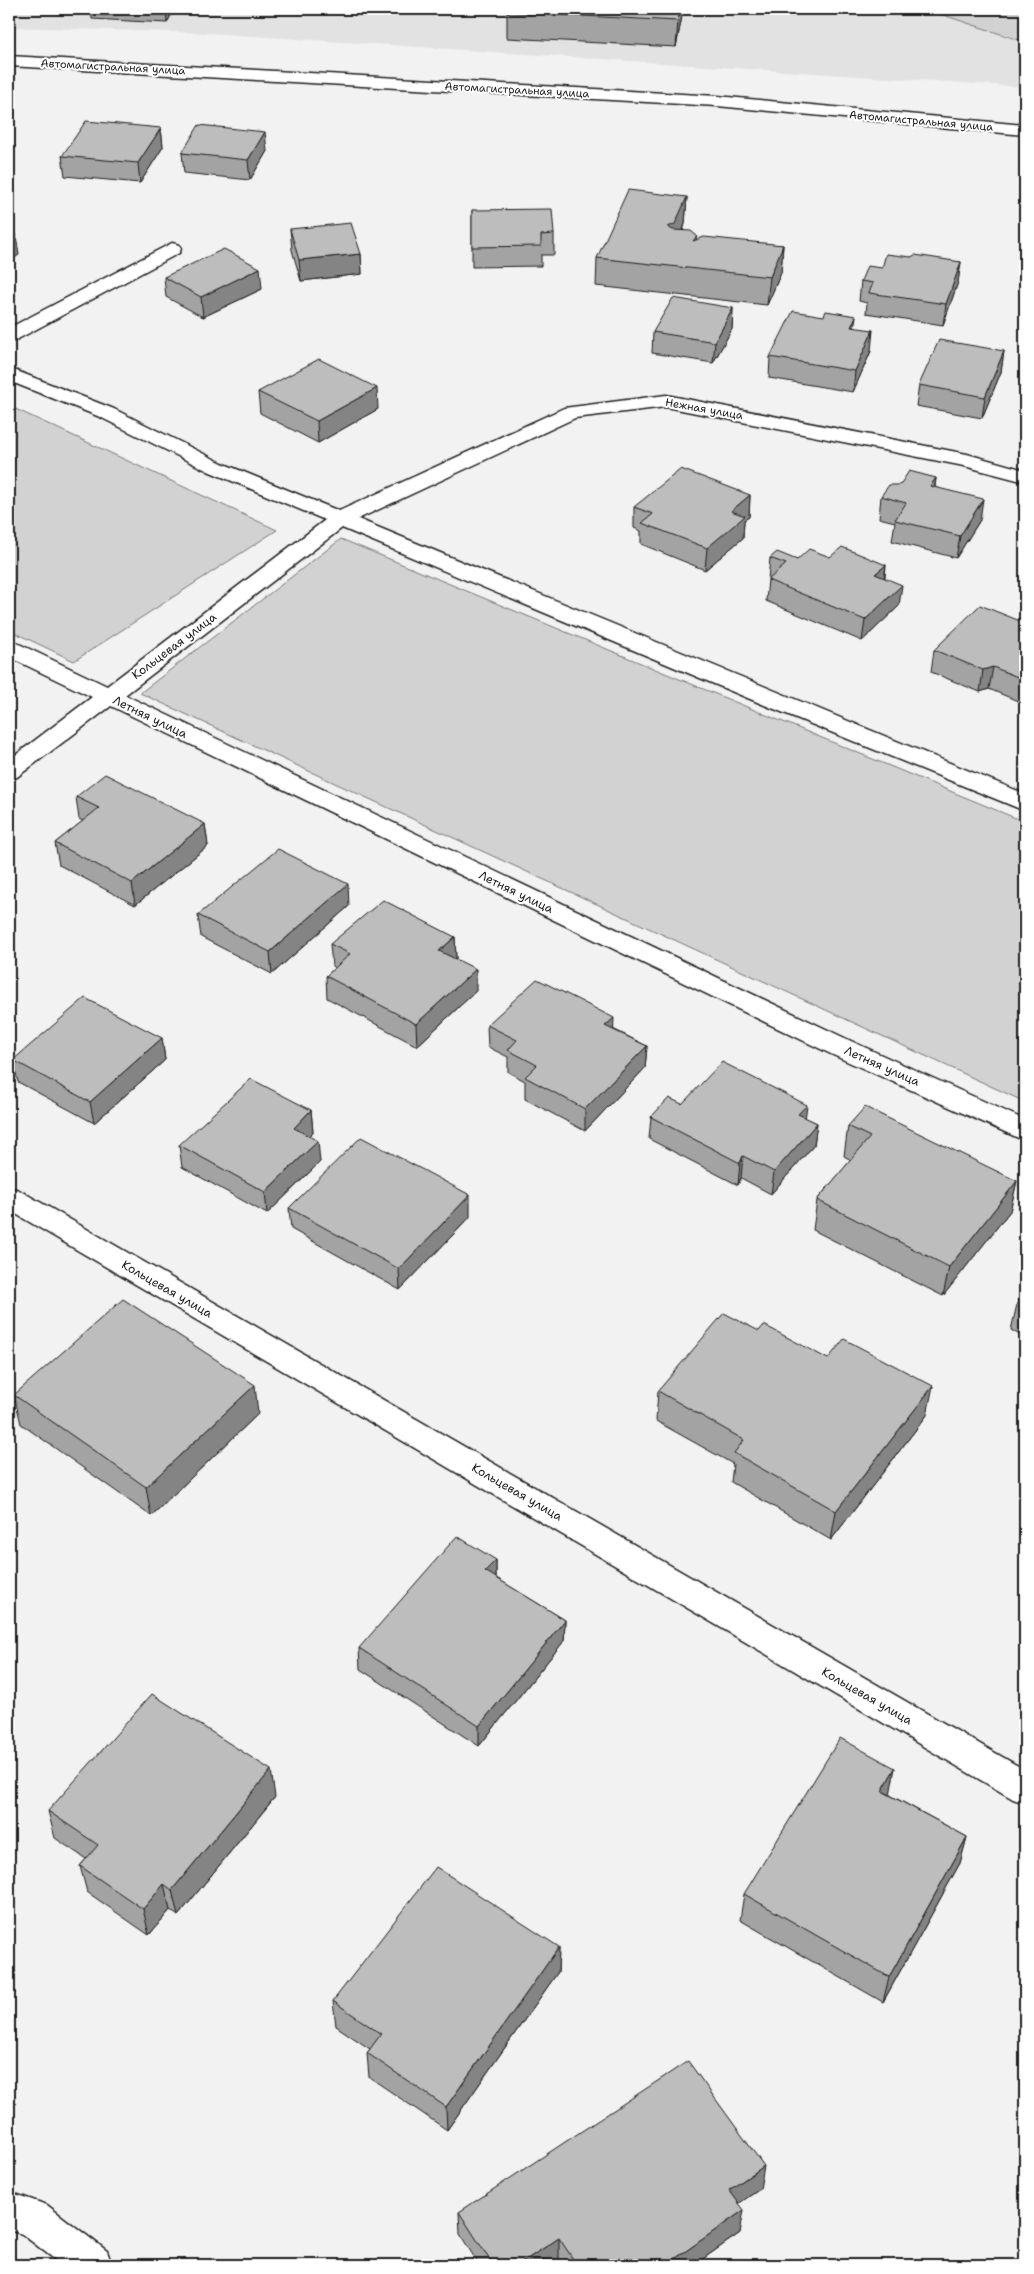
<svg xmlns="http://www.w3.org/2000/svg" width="1034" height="2274" font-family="'Shantell Sans',sans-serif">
	<rect width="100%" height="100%" fill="#f2f2f2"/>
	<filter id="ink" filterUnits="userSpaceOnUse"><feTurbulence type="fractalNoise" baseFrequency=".02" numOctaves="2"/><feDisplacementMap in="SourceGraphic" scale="10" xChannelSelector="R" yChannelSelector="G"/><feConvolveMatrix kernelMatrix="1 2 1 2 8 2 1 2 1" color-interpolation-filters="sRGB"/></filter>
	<g filter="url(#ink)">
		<polygon fill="#e2e2e2" points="9,9 925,9 1025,42 1025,87 207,33 9,27"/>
		<g fill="#d2d2d2" stroke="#777">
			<polygon points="925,9 1025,9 1025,42"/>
			<polygon points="9,406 277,530 74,661 9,630"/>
			<polygon points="341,539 1025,822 1025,1102 140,693"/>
		</g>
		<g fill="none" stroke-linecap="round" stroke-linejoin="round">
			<defs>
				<g id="minor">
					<polygon points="9,56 717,96 1025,125 1025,135 717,106 9,66"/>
					<polygon points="172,243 179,245 181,249 179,253 16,340 9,342 9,328"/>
					<polygon points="9,368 114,409 222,463 339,511 564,408 666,395 967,454 1025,470 1025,482 964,466 666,407 575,418 358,519 1025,794 1025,811 762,704 342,528 125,695 851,1041 1025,1120 1025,1141 833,1055 111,706 17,777 9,779 9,760 92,697 9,657 9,641 17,643 107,686 325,520 208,471 100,417 9,381"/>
					<polygon points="9,1187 19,1190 1025,1770 1025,1803 1013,1799 9,1210"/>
					<polygon points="9,2192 47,2205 107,2251 112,2265 62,2265 22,2234 9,2230"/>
				</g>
			</defs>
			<use href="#minor" stroke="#1c1c1c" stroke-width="3"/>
			<use href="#minor" fill="#fff" fill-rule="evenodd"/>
		</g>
		<g fill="#a3a3a3" stroke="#1c1c1c">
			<polygon points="91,9 174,9 167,23 92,19"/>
			<polygon points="508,9 682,9 682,16 676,47 507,38 507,12"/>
			<polygon points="161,128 163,147 140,183 65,176 62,156"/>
			<polygon points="267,151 250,180 184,173 182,153"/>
			<polygon points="687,197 685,224 683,231 697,236 696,240 783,245 781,273 767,305 596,286 597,258"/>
			<polygon points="472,210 554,234 554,255 541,255 541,266 472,267"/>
			<polygon points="290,229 361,254 362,274 301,281 292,250"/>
			<polygon points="911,257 961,262 958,282 943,325 866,313 867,303 859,301 861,281 882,268"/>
			<polygon points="164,277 262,289 203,317 166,297"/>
			<polygon points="733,308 732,329 713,363 652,353 653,332"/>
			<polygon points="854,327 871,351 853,392 769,378 770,357"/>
			<polygon points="1004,351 1001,372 982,418 916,406 919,385"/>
			<polygon points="258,392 378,409 318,443 260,413"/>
			<polygon points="1025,394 1025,418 1021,417 1024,396"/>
			<polygon points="936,478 935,487 980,520 956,558 892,541 895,522 879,518 881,496 900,485"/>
			<polygon points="750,495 749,517 744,520 743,538 705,570 641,544 641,531 634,528 634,507"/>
			<polygon points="830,557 886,565 885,578 899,606 862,641 766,601 770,558 797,560"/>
			<polygon points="1025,623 1025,704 989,689 980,692 931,672 934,650"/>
			<polygon points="76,797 205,824 208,846 135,905 59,865 55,843 83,821 79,819"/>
			<polygon points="349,906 272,974 201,937 198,915"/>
			<polygon points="455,937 456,959 476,991 417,1046 327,998 326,976 335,968 332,966 330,944"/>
			<polygon points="487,1025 613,1029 647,1046 645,1068 585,1131 525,1099 525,1081 508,1072 508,1057 488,1047"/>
			<polygon points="162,1038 165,1060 94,1123 18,1082 13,1060"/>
			<polygon points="682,1104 805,1118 817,1123 814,1145 771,1194 741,1178 738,1185 649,1139 651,1117"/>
			<polygon points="311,1110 313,1132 309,1136 320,1162 267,1214 182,1167 179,1145"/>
			<polygon points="848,1126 1017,1181 1010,1211 943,1296 813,1230 817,1200 851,1160 844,1156"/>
			<polygon points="289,1208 470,1217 400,1290 291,1229"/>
			<polygon points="1025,1290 1025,1338 1011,1330 1018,1300"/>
			<polygon points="759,1331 927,1415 831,1540 731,1482 733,1464 656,1421 658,1391"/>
			<polygon points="14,1395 258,1414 151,1516 21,1424"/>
			<polygon points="496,1560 496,1578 565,1620 564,1641 479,1746 360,1669 359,1648"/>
			<polygon points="890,1795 967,1837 960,1863 883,2002 740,1920 744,1894"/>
			<polygon points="275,1797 178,1916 170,1910 149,1935 87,1892 80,1866 86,1859 55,1838 48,1811"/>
			<polygon points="559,1947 558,1972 447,2130 369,2077 367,2053 370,2049 336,2026 333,2001"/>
			<polygon points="760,2189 739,2203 740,2233 694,2265 562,2265 559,2260 551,2265 479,2265 460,2234 459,2212"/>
		</g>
		<g fill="#848484" stroke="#1c1c1c">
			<polygon points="166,9 174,9 167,23"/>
			<polygon points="680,9 682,9 682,16 676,47 678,21"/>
			<polygon points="161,128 163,147 140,183 138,163"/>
			<polygon points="265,132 267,151 250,180 248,160"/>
			<polygon points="687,197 685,224 674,252 668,227"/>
			<polygon points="16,235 19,255 9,262 9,240"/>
			<polygon points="783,245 781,273 767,305 770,277"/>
			<polygon points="361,254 362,274 301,281 299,260"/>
			<polygon points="961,262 958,282 943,325 946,304"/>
			<polygon points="260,268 262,289 203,317 201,297"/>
			<polygon points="733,308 732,329 713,363 715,342"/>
			<polygon points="856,316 853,337 851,327"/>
			<polygon points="873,330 871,351 853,392 855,371"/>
			<polygon points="1004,351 1001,372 982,418 985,397"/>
			<polygon points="377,388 378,409 318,443 317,421"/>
			<polygon points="936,478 933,499 930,486"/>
			<polygon points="750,495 749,517 744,520 743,538 705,570 707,548 731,511"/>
			<polygon points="983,499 980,520 956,558 960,536"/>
			<polygon points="886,565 883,586 875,574"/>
			<polygon points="902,585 899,606 862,641 865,620"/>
			<polygon points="1025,627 1025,642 1021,631"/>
			<polygon points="993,667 989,689 980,692 983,670"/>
			<polygon points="205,824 208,846 135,905 132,883"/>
			<polygon points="348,884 349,906 272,974 270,952"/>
			<polygon points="455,937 456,959 440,973 439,951"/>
			<polygon points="476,969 476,991 417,1046 416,1024"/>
			<polygon points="614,1018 613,1040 605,1026"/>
			<polygon points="162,1038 165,1060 94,1123 90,1102"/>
			<polygon points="647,1046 645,1068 585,1131 585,1109"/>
			<polygon points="807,1105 804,1127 798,1114"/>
			<polygon points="311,1110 313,1132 296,1150 294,1128"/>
			<polygon points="817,1123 814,1145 771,1194 774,1172"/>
			<polygon points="318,1141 320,1162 267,1214 265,1192"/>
			<polygon points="743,1156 741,1178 738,1185 740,1163"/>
			<polygon points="1017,1181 1010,1211 943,1296 949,1267"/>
			<polygon points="470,1195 470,1217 400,1290 399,1269"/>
			<polygon points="255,1385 258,1414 151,1516 146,1487"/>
			<polygon points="933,1386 927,1415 831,1540 836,1511"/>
			<polygon points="496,1560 496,1580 485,1571"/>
			<polygon points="565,1620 564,1641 479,1746 479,1726"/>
			<polygon points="895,1768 890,1795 882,1791"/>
			<polygon points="271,1770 275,1797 178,1916 172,1890"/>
			<polygon points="967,1837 960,1863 883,2002 889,1977"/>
			<polygon points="164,1884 170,1910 149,1935 143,1909"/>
			<polygon points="559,1947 558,1972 447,2130 446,2107"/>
			<polygon points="764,2166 760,2189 725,2213 729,2190"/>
			<polygon points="744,2210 740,2233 694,2265 666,2265"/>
			<polygon points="559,2238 559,2260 551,2265 518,2265"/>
		</g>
		<g fill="#bdbdbd" stroke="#1c1c1c">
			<polygon points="508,9 680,9 678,21 507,12"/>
			<polygon points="86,121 161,128 138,163 62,156"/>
			<polygon points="199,125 265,132 248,160 182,153"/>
			<polygon points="628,190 687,197 675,224 668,227 673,230 691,231 697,236 693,241 704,237 783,245 770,277 597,258"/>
			<polygon points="552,209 554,234 541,235 541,246 472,247 472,210"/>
			<polygon points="351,223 361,254 299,260 290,229"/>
			<polygon points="9,233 16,235 9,240"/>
			<polygon points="224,249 260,268 201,297 164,277"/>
			<polygon points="886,254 911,257 915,255 961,262 946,304 869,293 873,283 861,281 867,266 882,268"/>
			<polygon points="673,298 733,308 715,342 653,332"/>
			<polygon points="793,311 824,316 826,311 856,316 851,327 873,330 855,371 770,357"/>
			<polygon points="939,340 1004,351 985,397 919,385"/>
			<polygon points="319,359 377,388 317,421 258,392"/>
			<polygon points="681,469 750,495 731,511 745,516 707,548 642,523 653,514 634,507"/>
			<polygon points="909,471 936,478 930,486 983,499 960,536 895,520 906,503 881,496 889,485 900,485"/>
			<polygon points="842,547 886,565 875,574 902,585 865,620 768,580 786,564 770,558 777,552 797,560 809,549 830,557"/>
			<polygon points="980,605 1025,623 1025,627 1021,631 1025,633 1025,680 993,667 983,670 934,650"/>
			<polygon points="105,774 205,824 132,883 55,843 99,808 76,797"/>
			<polygon points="278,849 348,884 270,952 198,915"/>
			<polygon points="383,900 455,937 439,951 476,969 416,1024 326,976 350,954 330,944"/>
			<polygon points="537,979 614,1018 605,1026 647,1046 585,1109 525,1077 537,1065 508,1050 517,1040 487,1025"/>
			<polygon points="85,998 162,1038 90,1102 13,1060"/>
			<polygon points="722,1062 807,1105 798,1114 817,1123 774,1172 743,1156 740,1163 651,1117 669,1098 682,1104"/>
			<polygon points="251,1079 311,1110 294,1128 318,1141 265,1192 179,1145"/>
			<polygon points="865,1107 1017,1181 949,1267 817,1200 870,1137 848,1126"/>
			<polygon points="361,1137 470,1195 399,1269 289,1208"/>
			<polygon points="1025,1290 1025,1304 1018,1300"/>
			<polygon points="123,1299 255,1385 146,1487 14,1395"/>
			<polygon points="724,1313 759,1331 764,1325 828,1359 844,1339 933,1386 836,1511 734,1453 744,1440 658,1391"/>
			<polygon points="457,1536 496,1560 485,1571 565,1620 479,1726 359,1648"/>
			<polygon points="152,1694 271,1770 172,1890 164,1884 143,1909 80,1866 98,1845 48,1811"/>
			<polygon points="840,1738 895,1768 882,1791 967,1837 889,1977 744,1894"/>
			<polygon points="436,1867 559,1947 446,2107 367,2053 381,2034 333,2001"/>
			<polygon points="688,2061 764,2166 729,2190 744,2210 666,2265 577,2265 559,2238 518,2265 493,2265 459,2212"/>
		</g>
	</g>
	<g text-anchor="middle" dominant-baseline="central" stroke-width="4" stroke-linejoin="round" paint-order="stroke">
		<g font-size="11" fill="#1c1c1c" stroke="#fff">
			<text transform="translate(113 67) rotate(3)">Автомагистральная улица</text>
			<text transform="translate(517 90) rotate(3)">Автомагистральная улица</text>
			<text transform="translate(921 121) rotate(5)">Автомагистральная улица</text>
			<text transform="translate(704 409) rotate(10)">Нежная улица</text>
		</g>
		<g font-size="12" fill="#1c1c1c" stroke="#fff">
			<text transform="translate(174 646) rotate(-37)">Кольцевая улица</text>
			<text transform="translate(150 717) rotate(26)">Летняя улица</text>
			<text transform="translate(516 892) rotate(26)">Летняя улица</text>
			<text transform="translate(882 1066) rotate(24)">Летняя улица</text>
			<text transform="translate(167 1289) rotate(30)">Кольцевая улица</text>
			<text transform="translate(517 1492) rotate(30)">Кольцевая улица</text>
			<text transform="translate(867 1696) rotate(30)">Кольцевая улица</text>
		</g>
	</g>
	<rect width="1034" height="2274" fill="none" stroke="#fff" stroke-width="30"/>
	<rect x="15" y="15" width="1004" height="2244" fill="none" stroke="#1c1c1c" stroke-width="2" filter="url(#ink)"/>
</svg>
